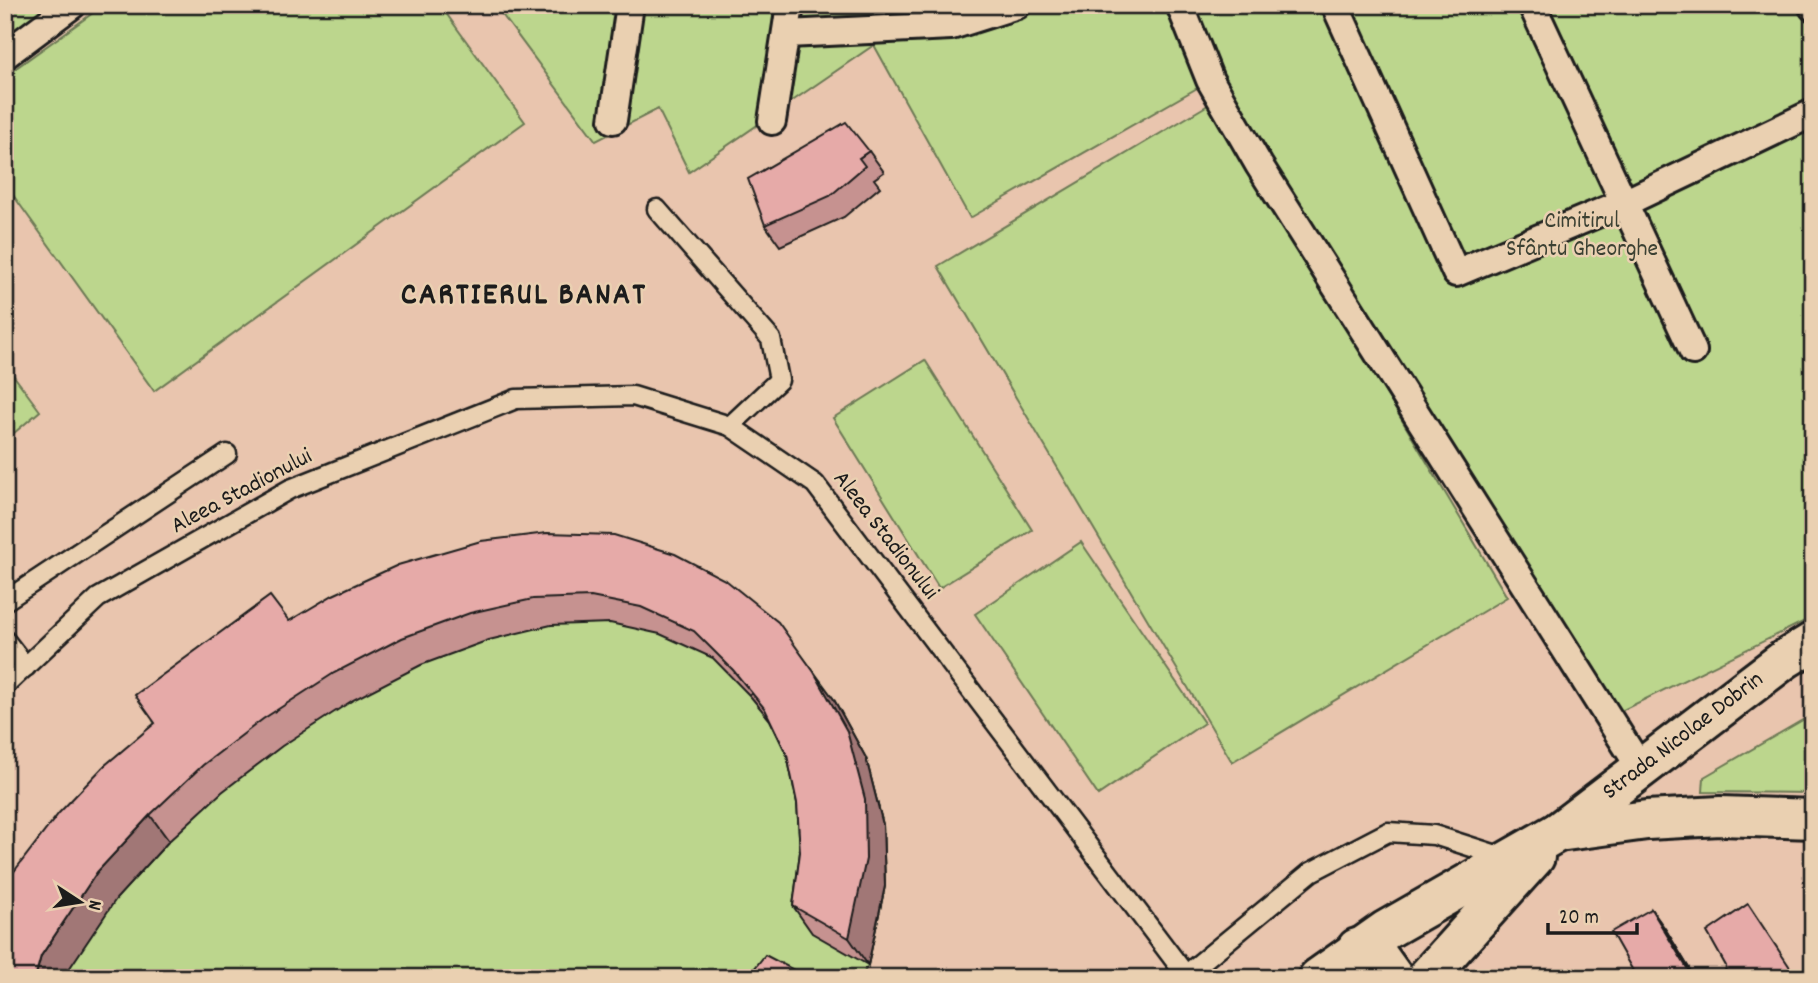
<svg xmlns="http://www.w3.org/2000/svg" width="1818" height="983" font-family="Dekko,sans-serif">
	<rect width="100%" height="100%" fill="#e9c5ae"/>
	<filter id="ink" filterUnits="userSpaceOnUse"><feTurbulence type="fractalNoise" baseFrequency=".0143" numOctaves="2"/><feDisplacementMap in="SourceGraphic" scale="14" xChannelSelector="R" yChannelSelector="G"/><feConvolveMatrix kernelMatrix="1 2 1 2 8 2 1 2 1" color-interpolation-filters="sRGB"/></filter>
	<g filter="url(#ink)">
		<g fill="#bcd68d" stroke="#6c7954" stroke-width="2">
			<polygon points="5,5 85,5 5,65"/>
			<polygon points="104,5 440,5 525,122 154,391 5,184 5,76"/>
			<polygon points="495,5 1813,5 1813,617 1617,713 1206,83 970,218 874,45 689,172 658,109 596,141"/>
			<polygon points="1213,102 1507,597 1232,762 938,266"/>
			<polygon points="925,360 1032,530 939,588 833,418"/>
			<polygon points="5,364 40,411 14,433 5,420"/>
			<polygon points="1081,542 1204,723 1098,795 975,614"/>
			<polygon points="417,592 797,649 833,698 866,758 883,825 885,886 868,965 861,978 5,978 5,950 174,750 153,721"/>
			<polygon points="1813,714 1813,793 1703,792 1704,777"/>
		</g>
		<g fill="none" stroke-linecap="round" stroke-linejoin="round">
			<defs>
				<g id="service">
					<polyline points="657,209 771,339 779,380 730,426"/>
					<polyline points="5,601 227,454"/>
					<polyline points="5,640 26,667"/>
					<polyline points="5,686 98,598 290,489 516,399 633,396 730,426 815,484 1188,978"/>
					<polyline points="1182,978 1311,872 1388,832 1434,835 1506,858"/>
				</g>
				<g id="pedestrian">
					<polyline points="1180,5 1210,80 1259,165 1641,769"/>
					<polyline points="1335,5 1456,273 1637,197 1813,113"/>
					<polyline points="1532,5 1693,351"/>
					<polyline points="1812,5 1813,7"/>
					<polyline points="787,34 951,26 1017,5"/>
					<polyline points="5,55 72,5"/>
					<polyline points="613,120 630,5"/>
					<polyline points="772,121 790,5"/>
				</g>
				<polyline id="tertiary" points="1558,832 1647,820 1720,816 1813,819"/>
				<g id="primary">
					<polyline points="1357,948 1379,957 1394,978"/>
					<path id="s1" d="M1318 978 1386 930 1558 832 1785 659 1813 642"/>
					<polyline points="1426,978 1535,857"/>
				</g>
			</defs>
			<use href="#service" stroke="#1c1c1c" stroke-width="23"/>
			<use href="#pedestrian" stroke="#1c1c1c" stroke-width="32"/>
			<use href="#tertiary" stroke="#1c1c1c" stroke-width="44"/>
			<use href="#primary" stroke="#1c1c1c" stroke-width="44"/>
			<use href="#service" stroke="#ead0b1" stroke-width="18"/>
			<use href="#pedestrian" stroke="#ead0b1" stroke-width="26"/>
			<use href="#tertiary" stroke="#ead0b1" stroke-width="38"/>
			<use href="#primary" stroke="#ead0b1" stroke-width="38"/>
		</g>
		<g fill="#c69290" stroke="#1c1c1c" stroke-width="2">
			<polygon points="869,151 884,172 874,179 880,187 844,217 780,246 765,225"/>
			<polygon points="547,533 833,698 866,758 883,825 885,886 868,965 812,933 793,906 800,852 797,803 787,755 770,720 751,697 713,658 660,634 610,623 551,625 489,640 421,665 353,700 282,746 222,792 169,841 116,899 5,978 289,621"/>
			<polygon points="1651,909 1666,930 1695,978 1637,978"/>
		</g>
		<g fill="#a17776" stroke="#1c1c1c" stroke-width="2">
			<polygon points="814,672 833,698 866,758 883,825 885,886 868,965 849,938"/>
			<polygon points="150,815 169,841 116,899 63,978 35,978 41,956 97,872"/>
			<polygon points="1651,909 1666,930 1695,978 1693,978 1690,973"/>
			<polygon points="796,971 801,978 791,978"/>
		</g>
		<g fill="#e6aaa8" stroke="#1c1c1c" stroke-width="2">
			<polygon points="846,122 869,151 859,158 865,166 830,196 765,225 748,179"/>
			<polygon points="547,533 614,535 675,554 727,581 778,622 814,672 847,731 865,799 866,859 849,938 793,906 800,852 797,803 787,755 765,709 733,670 694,631 641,607 591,597 533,599 470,613 402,638 334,673 263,719 203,765 150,815 97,872 41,956 35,978 5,978 5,886 9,878 59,813 104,766 155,723 135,695 270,596 289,621 333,595 398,565 481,541"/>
			<polygon points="1748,904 1797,978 1724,978 1726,966 1707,932"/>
			<polygon points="1651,909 1690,973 1683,978 1637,978 1611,932"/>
			<polygon points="765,955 796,971 791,978 747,978"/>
		</g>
	</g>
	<g text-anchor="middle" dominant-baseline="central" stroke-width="5" stroke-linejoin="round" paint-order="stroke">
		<g font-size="24" fill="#3c4133" stroke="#ead0b1">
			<text x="1582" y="222">Cimitirul<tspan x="1582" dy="28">Sfântu Gheorghe</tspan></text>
		</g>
		<g font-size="24" fill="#1c1c1c" stroke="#ead0b1">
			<text transform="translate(242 492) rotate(-28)">Aleea Stadionului</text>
			<text transform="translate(885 536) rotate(52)">Aleea Stadionului</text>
			<text stroke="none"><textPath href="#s1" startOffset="439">Strada Nicolae Dobrin</textPath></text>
		</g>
		<g font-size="32" font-weight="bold" letter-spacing="2" fill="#1c1c1c" stroke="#ead0b1">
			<text x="524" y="297">CARTIERUL BANAT</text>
		</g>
	</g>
	<rect width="1818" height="983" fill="none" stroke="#ead0b1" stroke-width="28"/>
	<rect x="14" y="14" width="1790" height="955" fill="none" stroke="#1c1c1c" stroke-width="2.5" filter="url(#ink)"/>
	<g transform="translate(80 902) rotate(102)" stroke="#ead0b1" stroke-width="5" paint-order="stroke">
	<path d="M0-5L12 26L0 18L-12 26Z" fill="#1c1c1c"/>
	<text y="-10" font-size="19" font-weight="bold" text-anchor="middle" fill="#1c1c1c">N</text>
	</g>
	<path d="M1548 923v10h89v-10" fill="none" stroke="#1c1c1c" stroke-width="3.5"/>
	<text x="1559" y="923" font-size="21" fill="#1c1c1c" stroke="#ead0b1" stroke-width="5" paint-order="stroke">20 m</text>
</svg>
